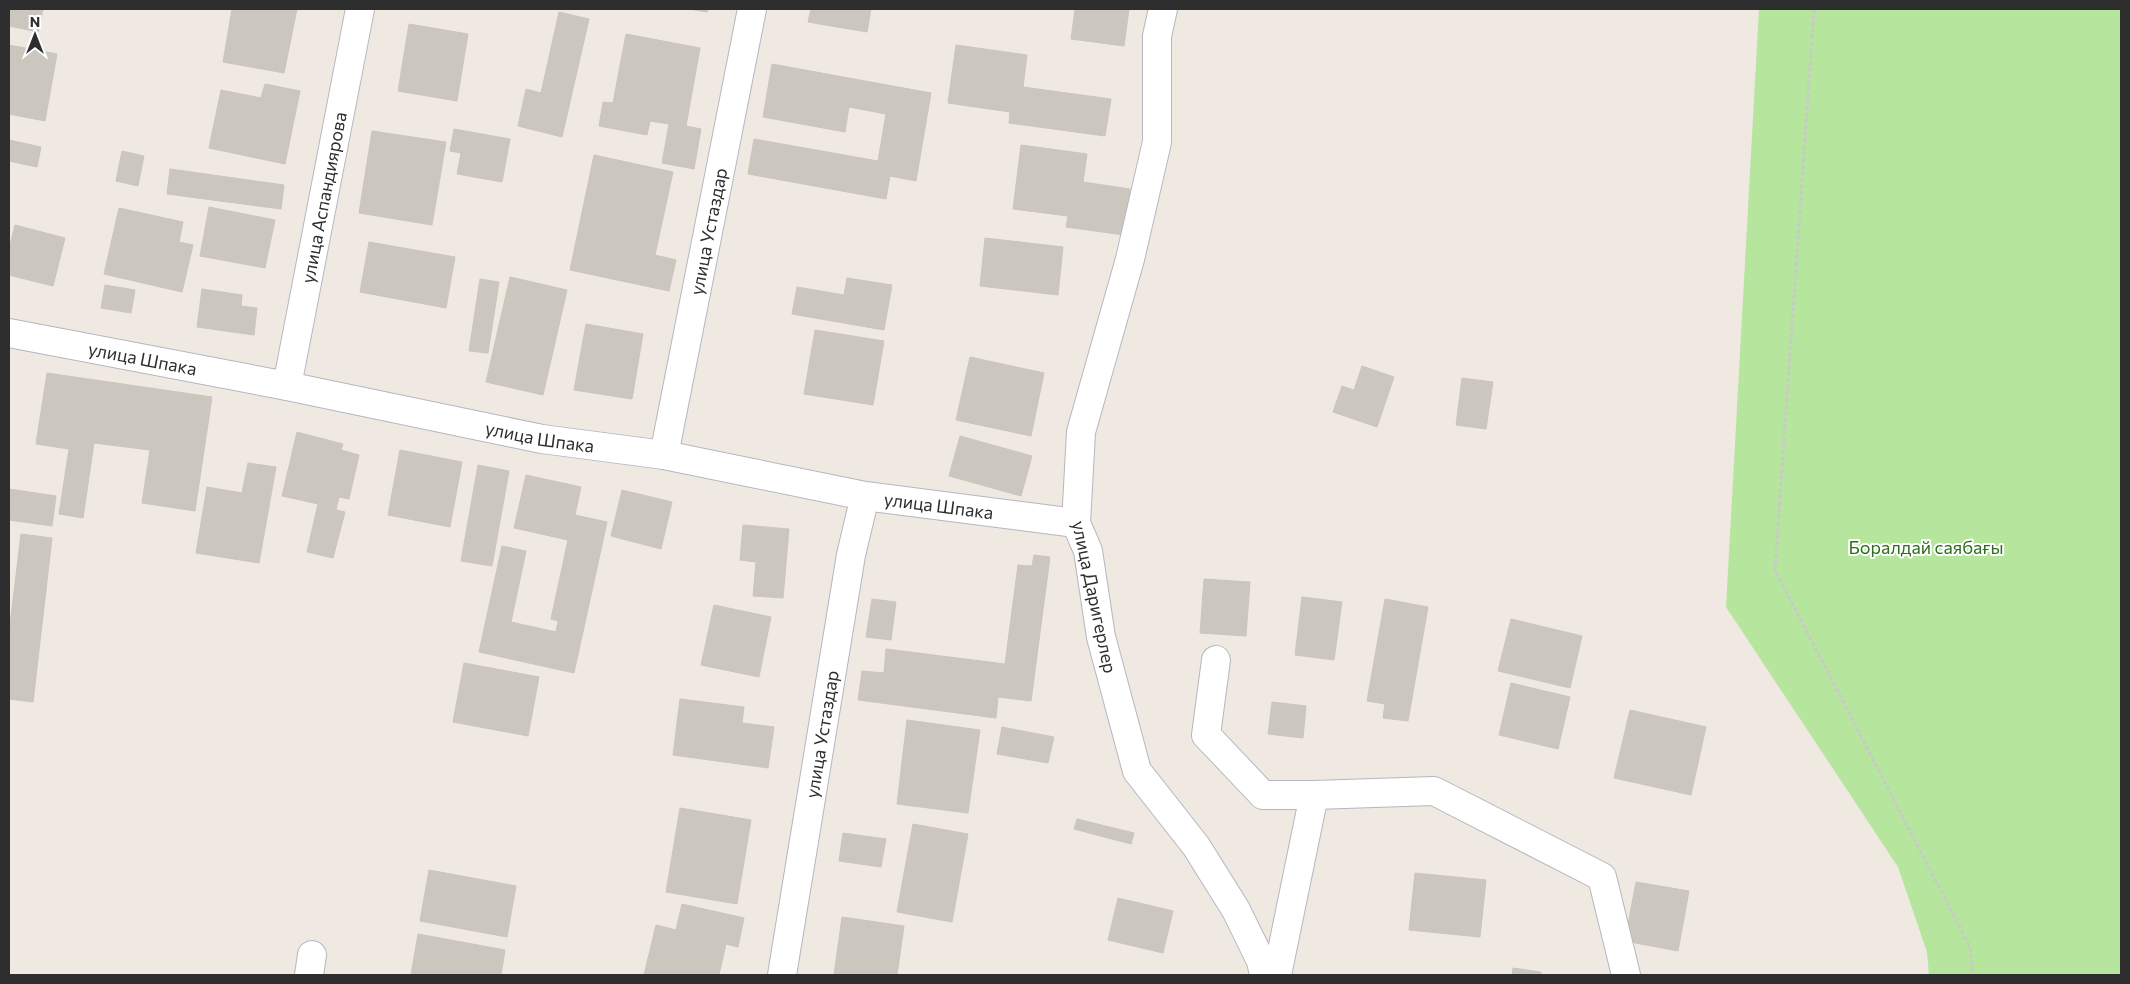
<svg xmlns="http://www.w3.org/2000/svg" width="2130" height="984" font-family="Commissioner,sans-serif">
	<rect width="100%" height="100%" fill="#efe9e1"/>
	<polygon fill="#b6e59e" points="1759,9 2121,9 2121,975 1929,975 1927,952 1898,867 1726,607"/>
	<g fill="#cbc7bf" stroke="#cbc5ba">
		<polygon points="9,9 43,9 38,32 9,26"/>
		<polygon points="232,9 297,9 284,73 223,62"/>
		<polygon points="689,9 708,9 707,12"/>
		<polygon points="811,9 871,9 867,32 808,22"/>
		<polygon points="1075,9 1129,9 1124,46 1071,39"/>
		<polygon points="559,12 589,19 562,137 518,126 526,89 541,93"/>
		<polygon points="409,24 468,34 457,101 398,91"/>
		<polygon points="626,34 700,48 686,126 701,129 694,169 662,163 669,124 650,121 647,135 599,126 603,102 613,103"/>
		<polygon points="9,45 57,54 45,121 9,114"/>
		<polygon points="956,45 1027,55 1023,87 1111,99 1105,136 1009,123 1010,112 948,103"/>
		<polygon points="772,64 931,93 916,181 890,176 886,199 748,174 754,139 878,161 886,114 849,107 845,132 763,117"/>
		<polygon points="265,84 300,91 285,164 209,148 221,90 261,98"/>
		<polygon points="454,129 510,139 502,182 457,174 461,153 450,151"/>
		<polygon points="372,131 446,142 432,225 359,213"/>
		<polygon points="9,140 41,147 37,167 9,161"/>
		<polygon points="1021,145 1087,154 1083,182 1130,189 1124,235 1066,227 1068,216 1013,209"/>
		<polygon points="122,151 144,156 138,186 116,181"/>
		<polygon points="594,155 673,172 655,255 676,260 669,291 570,270"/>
		<polygon points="170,169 284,185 281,209 167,194"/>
		<polygon points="209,207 275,220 265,268 200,256"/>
		<polygon points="119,208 183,222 179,242 193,245 182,292 104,274"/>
		<polygon points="15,225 65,238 53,286 9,275 9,249"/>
		<polygon points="985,238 1063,247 1058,295 980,286"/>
		<polygon points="369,242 455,257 446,308 360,292"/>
		<polygon points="510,277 567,290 543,395 486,382"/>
		<polygon points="847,278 892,285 884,330 792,314 797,287 844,295"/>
		<polygon points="480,279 499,282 488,353 469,351"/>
		<polygon points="105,285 135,290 131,313 101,308"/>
		<polygon points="202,289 242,295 241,306 257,308 254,335 197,327"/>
		<polygon points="586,324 643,334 632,399 574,390"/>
		<polygon points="815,330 884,341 873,405 804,394"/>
		<polygon points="970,357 1044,373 1031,436 956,420"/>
		<polygon points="1362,366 1394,377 1377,427 1333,412 1342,386 1354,390"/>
		<polygon points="47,373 212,397 195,511 142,503 150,450 94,443 83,518 59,514 69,449 36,444"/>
		<polygon points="1462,378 1493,382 1486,429 1456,425"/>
		<polygon points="297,432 343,444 341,450 359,455 349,499 339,497 336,510 345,512 333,558 307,552 318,504 282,496"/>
		<polygon points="960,436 1032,456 1021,496 949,476"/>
		<polygon points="400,450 462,462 450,527 388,515"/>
		<polygon points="248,463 276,467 259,563 196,553 207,487 242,493"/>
		<polygon points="478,465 509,471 492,566 461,561"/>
		<polygon points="526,475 581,487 575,515 607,522 574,673 479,652 502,546 526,551 511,622 556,632 558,621 551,619 568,540 514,528"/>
		<polygon points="9,489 56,496 52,526 9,520"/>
		<polygon points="622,490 672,502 661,549 611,536"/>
		<polygon points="743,525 789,529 783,598 753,596 756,562 740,560"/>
		<polygon points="21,534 52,538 33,702 9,699 9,633"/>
		<polygon points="1034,555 1050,557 1031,701 998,697 996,718 858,700 862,671 884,673 886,649 1005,664 1018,565 1032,566"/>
		<polygon points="1204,579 1250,582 1246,636 1200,633"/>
		<polygon points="1302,597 1342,602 1334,660 1295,655"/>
		<polygon points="872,599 896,602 891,640 866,637"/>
		<polygon points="1385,599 1428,607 1408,721 1383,718 1385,704 1367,701"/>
		<polygon points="714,605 771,617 759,677 701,665"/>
		<polygon points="1511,619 1582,636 1570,688 1498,671"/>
		<polygon points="464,663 539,677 528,736 453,722"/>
		<polygon points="1511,683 1570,697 1558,749 1499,735"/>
		<polygon points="680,699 744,707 742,723 774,727 768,768 673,755"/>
		<polygon points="1272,702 1306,706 1303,738 1268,734"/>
		<polygon points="1630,710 1706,727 1691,795 1614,778"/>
		<polygon points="907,720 980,730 968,813 897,804"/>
		<polygon points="1002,727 1054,737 1048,763 997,754"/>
		<polygon points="680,808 751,820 737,904 666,892"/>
		<polygon points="1077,819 1134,833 1131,844 1074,829"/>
		<polygon points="913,824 968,834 952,922 897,912"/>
		<polygon points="843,833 886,839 881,867 839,861"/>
		<polygon points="429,870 516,886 507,937 420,921"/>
		<polygon points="1415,873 1486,880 1480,937 1409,930"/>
		<polygon points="1636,882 1689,891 1678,951 1625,941"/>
		<polygon points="1118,898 1173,911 1163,953 1108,940"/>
		<polygon points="682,904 744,918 738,947 726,944 719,975 644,975 656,925 676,930"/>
		<polygon points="842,917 904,926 897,975 834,975"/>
		<polygon points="418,934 505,950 501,975 411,975"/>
		<polygon points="1513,968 1541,972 1541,975 1512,975"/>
	</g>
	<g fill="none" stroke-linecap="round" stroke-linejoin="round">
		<defs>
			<g id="minor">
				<polyline points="1163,9 1157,36 1157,142 1130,259 1081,432 1076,523 1088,551 1101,637 1137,771 1196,846 1236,910 1261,961 1264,975"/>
				<path id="s1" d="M9 333 287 386 542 439 664 455 865 496 1076 523"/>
				<path id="s2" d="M287 386 360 9"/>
				<path id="s3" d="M664 455 752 9"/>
				<polyline points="1216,660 1206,735 1263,795 1314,795"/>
				<polyline points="309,975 312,955"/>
				<path id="s4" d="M782 975 851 555 865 496"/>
				<polyline points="1277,975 1314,795 1434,791 1602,877 1626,975"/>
			</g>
		</defs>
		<use href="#minor" stroke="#b4b7c1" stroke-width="30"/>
		<polyline stroke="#c9c9c9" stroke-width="3" stroke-dasharray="4 2.5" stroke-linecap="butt" points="1814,9 1775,570 1970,947 1973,975"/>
		<use href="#minor" stroke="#fff" stroke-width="28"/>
	</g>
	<g text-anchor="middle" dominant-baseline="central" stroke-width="4" stroke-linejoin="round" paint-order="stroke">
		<g font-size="18" fill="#2e2e2e" stroke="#fff">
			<text stroke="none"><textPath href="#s2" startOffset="192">улица Аспандиярова</textPath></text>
			<text stroke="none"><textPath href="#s3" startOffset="228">улица Устаздар</textPath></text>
			<text stroke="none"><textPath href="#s1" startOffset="136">улица Шпака</textPath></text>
			<text stroke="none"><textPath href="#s1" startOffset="541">улица Шпака</textPath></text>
			<text stroke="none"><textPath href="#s1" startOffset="946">улица Шпака</textPath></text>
			<text transform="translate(1095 597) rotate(78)">улица Даригерлер</text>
			<text stroke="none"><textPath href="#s4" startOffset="244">улица Устаздар</textPath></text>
		</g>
		<g font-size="18" fill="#2c6e1b" stroke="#fff">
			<text x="1926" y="547">Боралдай саябағы</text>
		</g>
	</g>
	<rect width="2130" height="984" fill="none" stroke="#2e2e2e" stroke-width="20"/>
	<g transform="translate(35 35)" stroke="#ffffff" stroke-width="4" paint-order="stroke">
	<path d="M0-4L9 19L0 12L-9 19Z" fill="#2e2e2e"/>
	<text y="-8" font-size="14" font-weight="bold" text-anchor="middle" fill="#2e2e2e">N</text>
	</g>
</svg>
